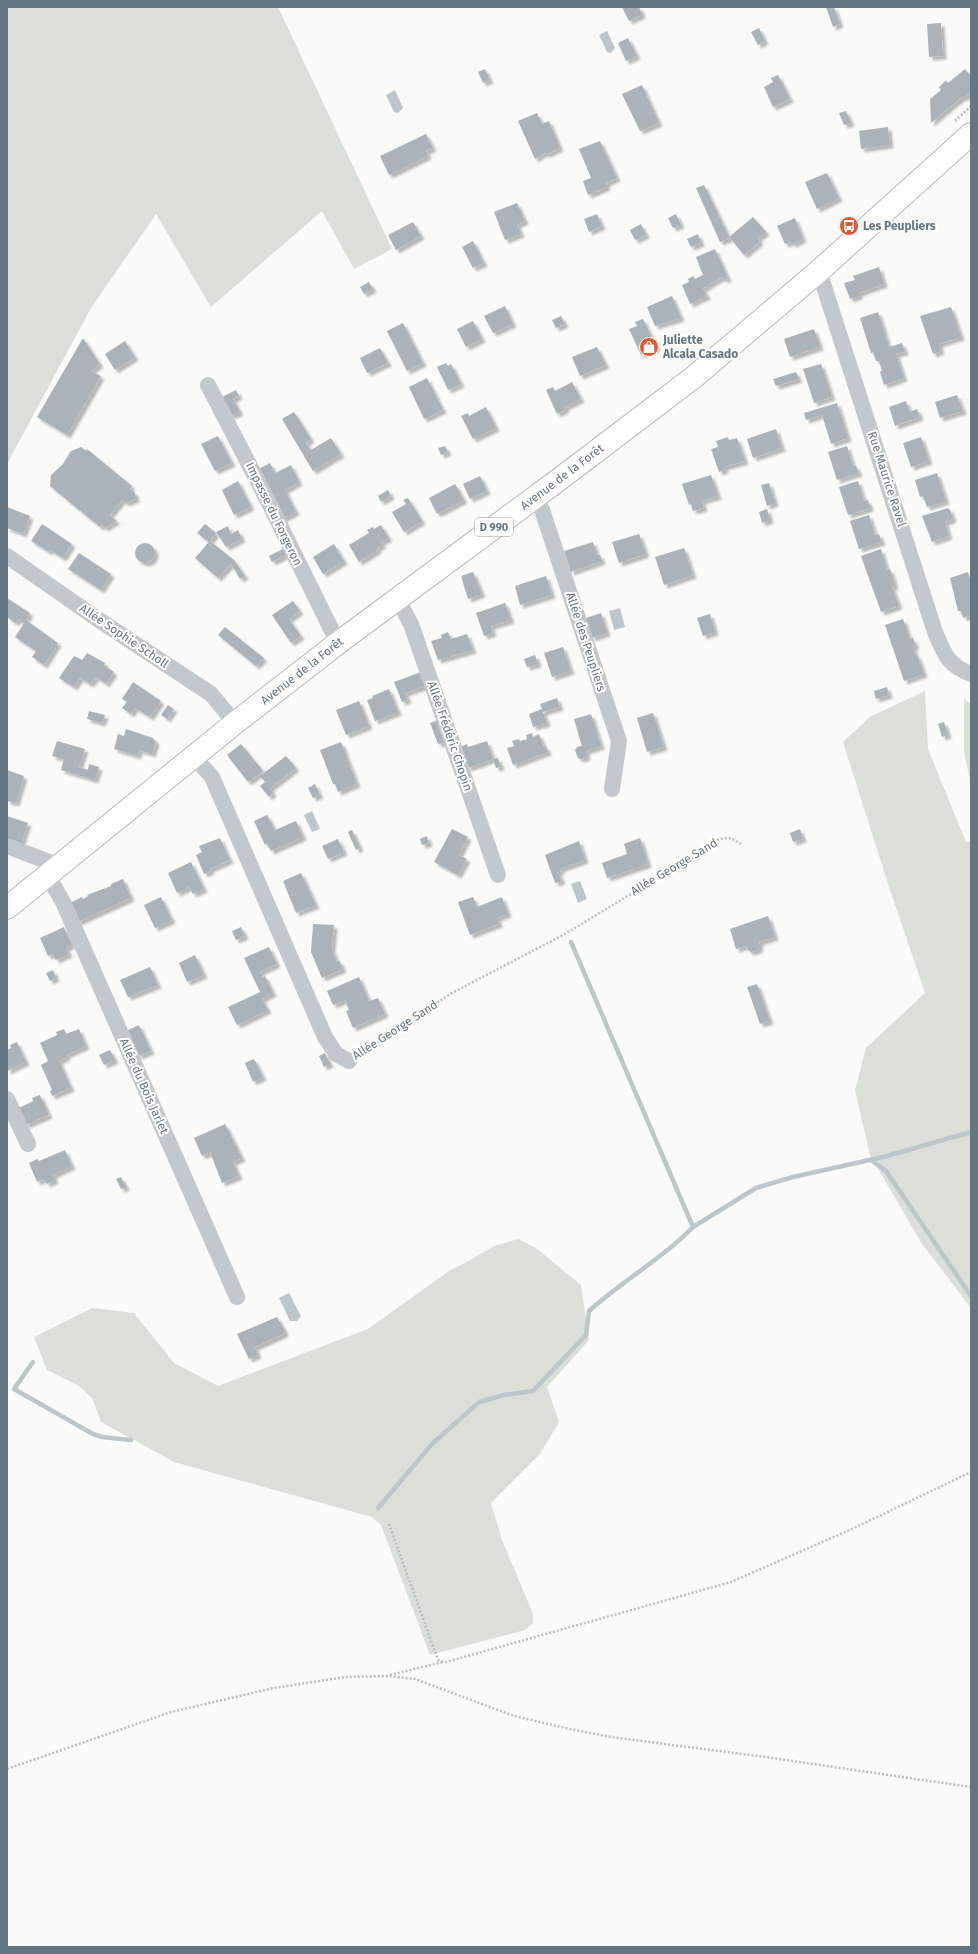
<svg xmlns="http://www.w3.org/2000/svg" width="978" height="1954" font-family="'Fira Sans',sans-serif">
	<defs>
		<filter id="shadow"><feDropShadow dx="3.5" dy="3.5" stdDeviation="1" flood-color="#0004"/></filter>
	</defs>
	<rect width="100%" height="100%" fill="#fafaf8"/>
	<g fill="#dadfd7">
		<polygon points="7,7 278,7 392,249 354,269 322,211 211,307 156,214 91,308 8,462"/>
		<polygon points="925,691 928,749 966,842 971,841 971,1308 922,1244 870,1155 855,1090 866,1048 925,993 889,887 843,742 870,717"/>
		<polygon points="964,698 971,705 971,785 964,752"/>
		<polygon points="518,1239 536,1248 581,1285 589,1340 547,1387 559,1422 540,1454 491,1503 502,1540 533,1614 533,1623 525,1630 430,1655 381,1525 372,1517 174,1462 101,1422 92,1398 79,1386 47,1370 34,1337 92,1308 134,1313 174,1363 218,1386 368,1329 449,1271 472,1259 494,1246"/>
	</g>
	<g fill="#bbc7cb">
		<polygon points="607,31 615,48 611,53 607,52 599,35"/>
		<polygon points="395,90 403,108 398,113 394,112 386,95"/>
		<polygon points="620,608 625,627 614,630 609,611"/>
		<polygon points="312,811 320,829 312,832 304,815"/>
		<polygon points="580,881 587,899 578,903 571,884"/>
		<polygon points="289,1293 301,1316 297,1321 290,1321 279,1298"/>
	</g>
	<g fill="none" stroke-linecap="round" stroke-linejoin="round">
		<g stroke="#bbc7cb" stroke-width="4.5">
			<polyline points="571,942 693,1227 756,1188 793,1177 883,1157 971,1132"/>
			<polyline points="871,1160 886,1171 971,1296"/>
			<polyline points="33,1362 14,1389 93,1434 102,1437 131,1440"/>
			<path d="M378 1508 432 1444 479 1402 504 1395 533 1391 586 1335 589 1311C622 1281 662 1259 693 1227"/>
		</g>
	</g>
	<g fill="#aab3b9" filter="url(#shadow)">
		<polygon points="622,7 639,7 642,15 629,21"/>
		<polygon points="826,7 834,7 840,24 833,27"/>
		<polygon points="941,23 943,56 929,57 927,24"/>
		<polygon points="759,28 765,41 758,45 751,32"/>
		<polygon points="628,38 637,56 626,61 618,43"/>
		<polygon points="485,69 490,80 483,83 478,72"/>
		<polygon points="965,69 971,76 971,92 964,98 962,97 931,123 930,99 941,90 939,87 946,80 948,83"/>
		<polygon points="778,75 790,99 773,107 764,87 773,82 771,78"/>
		<polygon points="642,85 659,123 640,131 622,94"/>
		<polygon points="846,111 851,123 844,125 839,113"/>
		<polygon points="537,113 542,124 549,121 560,148 547,154 544,153 535,159 518,121"/>
		<polygon points="888,127 890,145 861,149 859,131"/>
		<polygon points="426,134 433,148 426,151 428,156 389,175 380,156"/>
		<polygon points="600,141 617,178 606,183 607,187 588,195 583,181 591,178 579,149"/>
		<polygon points="827,173 839,198 817,209 805,182"/>
		<polygon points="704,185 729,237 753,217 766,232 758,238 760,242 744,255 730,238 720,242 696,188"/>
		<polygon points="517,203 525,221 517,225 521,234 505,240 494,212"/>
		<polygon points="597,214 602,226 589,232 584,219"/>
		<polygon points="676,214 681,225 673,228 668,218"/>
		<polygon points="795,218 803,239 793,244 791,242 785,244 777,226"/>
		<polygon points="413,222 421,236 396,250 388,235"/>
		<polygon points="641,224 646,235 635,240 630,230"/>
		<polygon points="698,234 701,243 691,247 687,239"/>
		<polygon points="473,241 484,263 473,268 462,247"/>
		<polygon points="715,249 728,278 724,280 723,277 708,285 708,286 703,288 707,296 690,304 682,285 689,282 688,279 693,276 695,279 703,275 696,257"/>
		<polygon points="879,267 884,284 859,293 859,296 850,299 844,283 855,280 853,276"/>
		<polygon points="369,282 373,289 364,294 360,287"/>
		<polygon points="672,296 681,318 655,326 647,307"/>
		<polygon points="505,306 513,324 493,333 484,316"/>
		<polygon points="951,307 961,337 939,344 941,351 933,354 920,316"/>
		<polygon points="878,312 889,347 902,343 905,352 896,354 904,378 884,385 880,372 882,371 879,361 876,361 873,352 871,353 860,318"/>
		<polygon points="561,316 565,324 556,328 552,320"/>
		<polygon points="643,319 657,348 641,355 629,329 637,326 635,322"/>
		<polygon points="473,321 482,339 466,347 457,329"/>
		<polygon points="403,323 423,363 407,371 387,331"/>
		<polygon points="814,329 820,347 790,357 784,339"/>
		<polygon points="83,338 100,364 91,371 101,376 67,435 37,417"/>
		<polygon points="125,341 135,357 115,370 105,354"/>
		<polygon points="597,347 606,365 580,376 572,357"/>
		<polygon points="380,348 388,363 367,373 360,358"/>
		<polygon points="446,363 448,366 451,364 461,384 448,390 437,367"/>
		<polygon points="821,364 832,397 814,403 803,369"/>
		<polygon points="796,372 799,379 776,386 773,379"/>
		<polygon points="427,378 443,410 424,419 409,387"/>
		<polygon points="572,382 581,399 565,407 566,409 557,414 546,390 553,387 555,391"/>
		<polygon points="236,390 239,396 233,399 240,412 231,416 222,397"/>
		<polygon points="957,395 963,411 940,418 935,402"/>
		<polygon points="906,401 910,412 917,409 920,417 895,426 889,407"/>
		<polygon points="837,403 848,438 831,444 822,415 806,420 804,413"/>
		<polygon points="486,407 496,428 473,439 461,416 468,413 469,416"/>
		<polygon points="294,412 311,439 306,443 311,450 331,438 341,454 313,471 282,419"/>
		<polygon points="776,429 782,448 753,458 747,439"/>
		<polygon points="218,436 232,463 215,471 201,444"/>
		<polygon points="728,437 729,440 737,438 745,461 724,467 725,470 719,472 711,449 718,447 716,441"/>
		<polygon points="921,437 929,461 911,467 903,443"/>
		<polygon points="445,446 448,452 441,455 438,448"/>
		<polygon points="847,446 853,466 856,466 859,473 837,480 828,452"/>
		<polygon points="81,447 86,451 87,449 132,486 130,489 135,493 136,499 126,503 122,500 110,515 117,521 105,528 102,525 100,527 50,486 51,475 63,464 71,451"/>
		<polygon points="270,463 275,473 291,465 299,482 285,490 296,512 282,519 257,470"/>
		<polygon points="937,473 946,501 927,507 923,496 920,497 915,480"/>
		<polygon points="711,475 718,496 702,501 704,508 693,511 691,504 689,505 682,484"/>
		<polygon points="480,476 487,491 470,499 463,484"/>
		<polygon points="238,481 251,507 234,515 222,490"/>
		<polygon points="858,481 864,501 868,500 870,508 848,515 839,487"/>
		<polygon points="769,483 775,503 767,506 761,485"/>
		<polygon points="455,484 464,500 437,514 429,498"/>
		<polygon points="388,490 391,496 381,502 378,496"/>
		<polygon points="408,498 422,521 404,532 392,512 406,504 403,500"/>
		<polygon points="7,507 30,516 23,534 7,528"/>
		<polygon points="948,508 950,510 953,518 951,520 945,522 949,536 932,542 922,516"/>
		<polygon points="767,509 770,520 762,523 759,512"/>
		<polygon points="869,515 875,535 879,534 882,542 859,549 850,521"/>
		<polygon points="42,524 72,544 63,558 50,550 49,552 31,541"/>
		<polygon points="205,524 216,533 210,541 234,560 245,576 240,579 231,564 218,578 195,558 209,542 197,533"/>
		<polygon points="381,525 389,538 381,542 383,545 377,548 378,550 359,562 349,545 369,533 367,530 373,527 374,529"/>
		<polygon points="228,526 231,534 238,530 242,539 226,547 216,532"/>
		<polygon points="639,534 646,554 619,563 612,542"/>
		<polygon points="593,542 597,555 600,555 602,561 571,572 564,551"/>
		<circle cx="145" cy="553" r="10"/>
		<polygon points="334,544 344,561 323,574 313,557"/>
		<polygon points="684,548 693,575 664,585 655,557"/>
		<polygon points="283,549 286,555 272,562 269,556"/>
		<polygon points="881,549 887,570 890,569 895,585 892,587 899,606 881,612 861,556"/>
		<polygon points="79,553 111,574 101,590 68,569"/>
		<polygon points="473,572 482,594 468,599 461,576"/>
		<polygon points="968,572 971,582 971,615 963,618 961,611 958,611 950,578"/>
		<polygon points="546,576 552,595 520,605 515,586"/>
		<polygon points="7,598 30,613 26,620 58,643 44,665 32,657 36,651 15,637 24,623 18,619 16,623 7,617"/>
		<polygon points="293,601 300,611 289,619 301,636 291,643 272,615"/>
		<polygon points="505,603 511,620 491,626 493,633 484,636 476,613"/>
		<polygon points="601,613 607,633 592,638 586,618"/>
		<polygon points="710,614 715,632 703,636 697,618"/>
		<polygon points="903,619 910,639 913,638 916,646 913,647 916,656 918,656 924,674 904,681 885,625"/>
		<polygon points="225,627 264,658 256,666 218,635"/>
		<polygon points="448,632 451,639 467,634 473,650 438,660 431,641 442,638 441,635"/>
		<polygon points="563,647 571,671 552,677 544,653"/>
		<polygon points="87,653 105,663 104,665 114,672 106,684 96,677 90,684 80,678 74,687 59,678 74,656 82,660"/>
		<polygon points="535,655 538,664 527,667 524,659"/>
		<polygon points="421,672 425,686 405,693 408,700 402,702 394,682"/>
		<polygon points="133,682 161,701 150,717 135,708 131,714 122,708 127,702 122,699"/>
		<polygon points="887,687 889,695 876,699 874,691"/>
		<polygon points="389,689 398,712 375,721 367,700 373,698 372,696"/>
		<polygon points="557,698 560,707 543,712 547,723 533,727 529,714 542,709 540,704"/>
		<polygon points="359,701 369,726 346,735 336,710"/>
		<polygon points="168,705 174,709 167,719 161,715"/>
		<polygon points="89,711 105,715 102,723 87,719"/>
		<polygon points="653,713 664,747 647,752 637,718"/>
		<polygon points="591,714 601,746 586,751 587,757 581,759 578,758 575,750 577,747 582,746 574,719"/>
		<polygon points="438,720 446,742 438,744 430,723"/>
		<polygon points="944,722 948,735 942,737 938,724"/>
		<polygon points="126,729 153,738 156,742 152,754 139,750 138,756 114,749 118,734 124,736"/>
		<polygon points="532,733 533,737 539,734 544,747 546,746 548,752 513,765 507,748 514,746 512,741 519,739 520,741 527,739 526,735"/>
		<polygon points="57,741 85,749 79,767 88,770 89,764 99,767 95,780 61,770 64,759 52,756"/>
		<polygon points="487,741 493,759 468,768 460,747 467,744 468,747"/>
		<polygon points="341,742 357,784 338,792 335,784 333,784 320,750"/>
		<polygon points="241,744 263,771 248,782 227,755"/>
		<polygon points="286,756 296,768 270,788 273,793 269,797 260,786 265,782 260,776"/>
		<polygon points="498,758 501,767 496,768 493,759"/>
		<polygon points="7,770 24,776 16,803 7,801"/>
		<polygon points="315,784 320,795 313,798 308,788"/>
		<polygon points="267,815 275,830 296,821 303,837 271,851 267,843 265,845 254,821"/>
		<polygon points="7,816 28,823 21,844 7,839"/>
		<polygon points="452,829 468,837 459,855 467,859 458,875 434,862"/>
		<polygon points="800,829 803,839 793,842 790,833"/>
		<polygon points="352,830 360,848 356,850 348,832"/>
		<polygon points="427,836 429,843 422,845 420,839"/>
		<polygon points="220,838 230,860 210,869 211,871 204,874 196,855 202,852 199,846"/>
		<polygon points="640,838 648,864 607,878 602,863 627,854 624,844"/>
		<polygon points="338,839 344,852 328,859 322,846"/>
		<polygon points="579,841 585,860 560,869 561,872 558,872 562,881 555,883 545,855"/>
		<polygon points="191,862 204,889 193,894 189,887 177,893 168,873"/>
		<polygon points="301,873 316,905 296,913 283,881"/>
		<polygon points="123,879 131,898 78,922 70,903 82,897 83,899 88,896 87,895 111,886 111,884"/>
		<polygon points="161,897 172,920 155,928 144,905"/>
		<polygon points="473,897 477,907 502,897 508,914 497,918 499,924 470,935 458,902"/>
		<polygon points="768,916 775,937 759,942 760,946 758,950 751,952 748,950 746,946 736,949 730,929"/>
		<polygon points="313,924 334,925 332,949 337,962 339,960 343,969 322,978 311,952"/>
		<polygon points="64,927 72,945 66,948 69,954 56,960 53,954 48,956 40,938"/>
		<polygon points="241,927 245,936 236,940 232,931"/>
		<polygon points="269,947 277,964 260,972 263,977 265,976 273,993 262,999 268,1010 237,1025 228,1007 260,992 244,958"/>
		<polygon points="195,955 204,975 187,982 179,963"/>
		<polygon points="150,967 158,985 128,997 120,980"/>
		<polygon points="53,970 56,978 50,981 46,973"/>
		<polygon points="359,977 369,1001 378,998 385,1014 353,1028 346,1011 349,1010 345,1000 333,1005 327,991"/>
		<polygon points="757,984 770,1021 760,1024 747,987"/>
		<polygon points="139,1025 151,1051 139,1056 128,1030"/>
		<polygon points="64,1029 66,1034 79,1029 86,1046 66,1055 67,1057 59,1061 71,1088 52,1096 50,1091 52,1090 41,1065 48,1061 40,1043 57,1035 56,1032"/>
		<polygon points="17,1042 26,1062 7,1071 7,1050 11,1048 10,1045"/>
		<polygon points="110,1050 115,1060 104,1065 99,1055"/>
		<polygon points="325,1053 330,1064 324,1067 319,1056"/>
		<polygon points="254,1059 263,1077 253,1082 245,1063"/>
		<polygon points="40,1095 49,1115 26,1125 19,1108 33,1101 32,1098"/>
		<polygon points="225,1124 242,1158 233,1162 239,1176 222,1183 210,1152 202,1156 194,1138"/>
		<polygon points="65,1150 72,1166 53,1175 55,1180 47,1184 44,1179 37,1182 29,1163 37,1159 39,1161"/>
		<polygon points="121,1177 126,1187 121,1189 116,1179"/>
		<polygon points="277,1317 285,1331 284,1334 255,1347 258,1355 249,1359 237,1334"/>
	</g>
	<g fill="none" stroke-linecap="round" stroke-linejoin="round">
		<defs>
			<polyline id="primary" points="7,908 235,723 338,643 561,478 694,377 819,271 971,134"/>
		</defs>
		<use href="#primary" stroke="#b5babe" stroke-width="24"/>
		<g stroke="#bbbfc2" stroke-width="2.5" stroke-dasharray="2 2" stroke-linecap="butt">
			<polyline points="955,121 971,106"/>
			<polyline points="361,1054 450,994 565,934 664,874 693,858 719,839 731,838 741,844"/>
			<polyline points="389,1524 437,1657 439,1661 446,1662 731,1582 852,1529 971,1472"/>
			<polyline points="390,1675 443,1662"/>
			<polyline points="7,1769 171,1712 274,1688 345,1677 389,1676 415,1679 514,1716 570,1729 611,1737 758,1756 971,1787"/>
		</g>
		<g stroke="#c3c8cc" stroke-width="16">
			<path d="M819 271 935 632C944 653 948 666 971 674"/>
			<polyline points="208,385 270,505 338,643"/>
			<polyline points="534,498 542,510 619,741 612,789"/>
			<polyline points="7,556 99,620 211,694 235,723"/>
			<polyline points="398,600 411,624 498,875"/>
			<polyline points="194,757 212,777 325,1037 336,1054 349,1061"/>
			<polyline points="7,846 49,862 55,870"/>
			<polyline points="48,876 63,902 237,1297"/>
			<polyline points="7,1099 28,1144"/>
		</g>
		<use href="#primary" stroke="#fff" stroke-width="22"/>
	</g>
	<defs>
		<symbol id="bus-disc" viewBox="-11 -11 22 22"><circle r="9.5" fill="#e4572e" stroke="#fff"/><path d="M-5-6H5V4H4V6H2V4H-2V6H-4V4H-5ZM-3.5-4V0h7V-4ZM-3.5 1.2v1.5H-2V1.2ZM2 1.2v1.5H3.5V1.2Z" fill="#fff"/></symbol>
		<symbol id="shop-disc" viewBox="-11 -11 22 22"><circle r="9.5" fill="#e4572e" stroke="#fff"/><path d="M-5-2.5h2.3a2.7 3.5 0 0 1 5.4 0H5L5.5 6h-11ZM-1.5-2.5h3a1.5 2.3 0 0 0-3 0Z" fill="#fff"/></symbol>
	</defs>
	<g fill-rule="evenodd">
		<use href="#bus-disc" x="838" y="215" width="22" height="22"/>
		<use href="#shop-disc" x="638" y="336" width="22" height="22"/>
	</g>
	<g text-anchor="middle" dominant-baseline="central" stroke-width="4" stroke-linejoin="round" paint-order="stroke">
		<rect fill="#fff" stroke="#939fa8" stroke-width="1" x="475" y="518" width="38" height="18" rx="3"/>
		<g font-size="11" font-weight="bold" fill="#657683">
			<text x="494" y="527">D 990</text>
		</g>
		<g font-size="12" font-weight="bold" fill="#657683" stroke="#fff" text-anchor="start">
			<text x="863" y="226">Les Peupliers</text>
			<text x="663" y="340">Juliette<tspan x="663" dy="14">Alcala Casado</tspan></text>
		</g>
		<g font-size="12" fill="#657683" stroke="#fff">
			<text transform="translate(562 477) rotate(-37)">Avenue de la Forêt</text>
			<text transform="translate(887 479) rotate(72)">Rue Maurice Ravel</text>
			<text transform="translate(274 514) rotate(64)">Impasse du Forgeron</text>
			<text transform="translate(124 636) rotate(34)">Allée Sophie Scholl</text>
			<text transform="translate(586 642) rotate(72)">Allée des Peupliers</text>
			<text transform="translate(302 671) rotate(-38)">Avenue de la Forêt</text>
			<text transform="translate(450 736) rotate(71)">Allée Frédéric Chopin</text>
			<text transform="translate(674 867) rotate(-31)">Allée George Sand</text>
			<text transform="translate(395 1030) rotate(-33)">Allée George Sand</text>
			<text transform="translate(144 1086) rotate(66)">Allée du Bois Jarlet</text>
		</g>
	</g>
	<rect width="978" height="1954" fill="none" stroke="#657683" stroke-width="16"/>
</svg>
